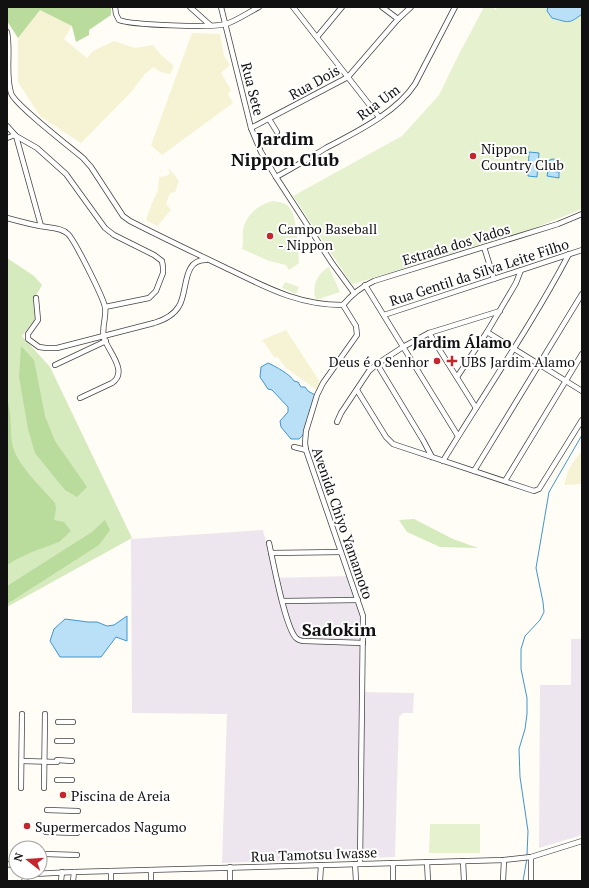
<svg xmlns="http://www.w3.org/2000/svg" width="589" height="888" font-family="'PT Serif',serif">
	<rect width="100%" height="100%" fill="#fffdf5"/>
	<g fill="#eee6ef">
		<polygon points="263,530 275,578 348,576 361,616 361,692 414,693 413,713 403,713 399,717 395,857 222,863 227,714 132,713 131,539"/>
		<polygon points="571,639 582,639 582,835 539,848 540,685 571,685"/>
	</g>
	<g fill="#f6f3d4">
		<polygon points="40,9 72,26 64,39 87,58 93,51 114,41 135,48 153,45 161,55 174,66 170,74 161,72 153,67 144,75 131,92 81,143 40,116 18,82 18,38"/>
		<polygon points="192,33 220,34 224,56 230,65 221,73 231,90 228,94 233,103 162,155 151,145"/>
		<polygon points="168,167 179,181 175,192 170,193 166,204 171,210 157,226 146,220 152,203 158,191 159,177 166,176 170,174"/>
		<polygon points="286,330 320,382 317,390 286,368 277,356 275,358 262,340"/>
		<polygon points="582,451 582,484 564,485 568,471 575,459"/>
	</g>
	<g fill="#d5ebbd">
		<polygon points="7,258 34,276 42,285 34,299 36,315 34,321 22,336 50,367 132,538 7,607"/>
		<polygon points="414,519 453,539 478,548 440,547 407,532 399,520"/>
	</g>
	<g fill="#b9dc9c">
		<polygon points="7,7 111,7 111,15 89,30 89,35 76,42 72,26 40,10 18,38 7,21"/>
		<polygon points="21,346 34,360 45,416 55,441 87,487 77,497 65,490 35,453 28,429 19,377"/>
		<path d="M7 400C12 413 10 429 12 443 15 463 42 488 55 503L56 509 54 520 64 522 71 531 59 542 32 552 15 560 7 565Z"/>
		<polygon points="105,520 110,530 99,545 7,604 7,586 92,532"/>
	</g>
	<g fill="#e6f2cf">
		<polygon points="484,7 492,7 496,10 497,7 582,7 582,209 532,229 353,284 351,283 293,196 402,136 439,95 458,56"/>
		<path d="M272 201C278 202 285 202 289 207 298 217 298 249 299 263L289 270 286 265 269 261 242 249C244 242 242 236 243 230 246 215 258 205 272 201Z"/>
		<path d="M329 267 340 292 316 300C311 288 317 273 329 267Z"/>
		<polygon points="285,282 299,287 296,294 282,288"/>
		<polygon points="350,553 359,554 358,559 356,559 356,567 352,566 352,559 349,559"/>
		<rect x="67" y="791" width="11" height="7"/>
		<polygon points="430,824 480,824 480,853 429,853"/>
	</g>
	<g fill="#b9e0f7" stroke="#3f96cf">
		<path d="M548 7H582V14C568 25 568 22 552 18L547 11Z"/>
		<polygon points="529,152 539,153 537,177 528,176"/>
		<polygon points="552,159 560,160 560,163 556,166 551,165 546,165 546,162"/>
		<polygon points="548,171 559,172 559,178 547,176"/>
		<path d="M268 363C275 366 291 375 294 381L298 382 301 387H305L308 391 315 395 303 435 299 439H291L281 427 280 421 288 412V407L272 390 268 389 260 377 261 367Z"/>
		<polygon points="127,616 127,641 116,637 101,657 60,657 50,641 54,629 65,619 88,622 97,622 107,626 114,625"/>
	</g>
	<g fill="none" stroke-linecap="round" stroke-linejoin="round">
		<g stroke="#3f96cf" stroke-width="1">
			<polyline points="527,855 528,831 520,777 519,749 525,729 527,714 527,698 521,669 521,649 525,636 540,620 544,612 543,602 536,568 549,492 582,435"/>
			<polyline points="523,881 527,858"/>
		</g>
		<defs>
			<g id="minor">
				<path d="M115 7 116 14 119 20C131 25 213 28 226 24 236 21 249 12 259 7"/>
				<polyline points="190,7 210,25"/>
				<polyline points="221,7 251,128 261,152 276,177 332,263 354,293"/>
				<polyline points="293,7 379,117"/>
				<polyline points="382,7 398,19"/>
				<path d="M7 32C11 52 5 73 11 93 14 104 70 147 83 158L91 167 123 216 130 221C161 237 193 252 224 267 264 286 296 305 343 305"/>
				<polyline points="317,37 342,7"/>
				<polyline points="269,119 277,132"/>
				<polyline points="7,126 16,136 37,148 66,174 105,228 114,235 154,255 162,261 163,267 163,273 156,291 149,298 105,307"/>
				<polyline points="251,128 348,77 398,19 411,7"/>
				<polyline points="16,136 41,226"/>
				<polyline points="7,138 15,135"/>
				<path d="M276 177C293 168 309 158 326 148 356 132 396 113 415 84L455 7"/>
				<path d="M7 218C18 221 29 224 40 226 49 228 61 227 68 234 75 241 103 297 105 307 107 317 101 328 104 338 108 351 129 372 112 383L80 398"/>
				<polyline points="484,247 494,279"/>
				<polyline points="365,285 458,436"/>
				<path d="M36 298 38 320 28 334V339L39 347 46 348H57L154 323C164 320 174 315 179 306 188 292 182 259 206 260"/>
				<polyline points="343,305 356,326 357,335 323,383 317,395 306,431 305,443 306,450 363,616 360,864"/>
				<path d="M343 305C352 294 361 287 374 281L558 224 582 214"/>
				<polyline points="384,315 582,250"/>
				<polyline points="487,332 582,391"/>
				<polyline points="429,333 476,408"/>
				<polyline points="377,364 423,440 432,457"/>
				<polyline points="55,365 106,341"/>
				<polyline points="457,377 487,332 516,283 521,270"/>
				<polyline points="357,390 386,437 393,444 534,491 539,489 582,420"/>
				<polyline points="337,422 341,413 369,371 377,364 403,347 429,333 500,311"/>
				<polyline points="294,447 306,450"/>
				<path d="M443 461C485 392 531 326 569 254"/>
				<polyline points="474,471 582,294"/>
				<polyline points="505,481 582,354"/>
				<path d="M269 543C273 561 285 627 296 638 299 641 302 641 305 641L363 643"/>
				<polyline points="271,553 341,552"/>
				<polyline points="283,601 358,600"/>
				<polyline points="58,722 73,722"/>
				<polyline points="57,741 72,741"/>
				<polyline points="57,760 72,761"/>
				<polyline points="22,761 57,762"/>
				<polyline points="57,780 72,780"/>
				<polyline points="21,788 22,714"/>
				<polyline points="44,788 45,714"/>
				<polyline points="47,810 78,811"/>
				<polyline points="46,832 77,833"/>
				<polyline points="45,854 77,855"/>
				<polyline points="463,861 464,881"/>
				<polyline points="427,862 428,881"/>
				<polyline points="393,863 393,881"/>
				<polyline points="7,864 16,866"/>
				<polyline points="355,864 356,881"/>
				<polyline points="230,867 230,881"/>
				<polyline points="151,870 151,881"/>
				<polyline points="111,871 111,881"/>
				<polyline points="24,881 27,876 33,874 74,872 504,860 531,857 582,841"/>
				<polyline points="61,881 62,872"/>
				<polyline points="73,881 74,872"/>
				<polyline points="320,881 321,865"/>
				<polyline points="503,881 504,860"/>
				<polyline points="531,881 531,857"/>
			</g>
		</defs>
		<use href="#minor" stroke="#444" stroke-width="6"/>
		<use href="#minor" stroke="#fff" stroke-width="4.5"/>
	</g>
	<g fill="#c4262e" stroke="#fff" stroke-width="1.5">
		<circle cx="473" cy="156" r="4"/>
		<circle cx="270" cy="236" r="4"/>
		<circle cx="437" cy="361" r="4"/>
		<path d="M450 355h4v4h4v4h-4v4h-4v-4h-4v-4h4z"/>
		<circle cx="63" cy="795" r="4"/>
		<circle cx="27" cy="826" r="4"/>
	</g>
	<g text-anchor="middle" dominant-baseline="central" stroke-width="4" stroke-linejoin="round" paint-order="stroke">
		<g font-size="14" fill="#111" stroke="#fff">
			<text transform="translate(314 82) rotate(-29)">Rua Dois</text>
			<text transform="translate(253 89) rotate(76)">Rua Sete</text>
			<text transform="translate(378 102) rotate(-37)">Rua Um</text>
			<text transform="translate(456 244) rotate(-17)">Estrada dos Vados</text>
			<text transform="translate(479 272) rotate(-18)">Rua Gentil da Silva Leite Filho</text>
			<text transform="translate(343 523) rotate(71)">Avenida Chiyo Yamamoto</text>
			<text transform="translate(314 854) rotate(-2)">Rua Tamotsu Iwasse</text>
		</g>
		<g font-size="14" fill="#111" stroke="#fff" text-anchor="start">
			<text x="481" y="148">Nippon<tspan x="481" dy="16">Country Club</tspan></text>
			<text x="278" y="228">Campo Baseball<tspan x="278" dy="16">- Nippon</tspan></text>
			<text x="429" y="361" text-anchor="end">Deus é o Senhor</text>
			<text x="461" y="361">UBS Jardim Alamo</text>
			<text x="71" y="795">Piscina de Areia</text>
			<text x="35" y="826">Supermercados Nagumo</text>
		</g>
		<g font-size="15" font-weight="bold" fill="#111" stroke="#fff">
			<text x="462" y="342">Jardim Álamo</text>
		</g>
		<g font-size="18" font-weight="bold" fill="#111" stroke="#fff">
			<text x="285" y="138">Jardim<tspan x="285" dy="21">Nippon Club</tspan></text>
			<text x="339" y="629">Sadokim</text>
		</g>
	</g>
	<rect width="589" height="888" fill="none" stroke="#111111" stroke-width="16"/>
	<g transform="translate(28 860) rotate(287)"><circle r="19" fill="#ffffff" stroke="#a0a0a0"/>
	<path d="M0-3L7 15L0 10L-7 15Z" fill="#c4262e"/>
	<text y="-6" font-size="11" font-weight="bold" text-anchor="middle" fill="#111111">N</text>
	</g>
</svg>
